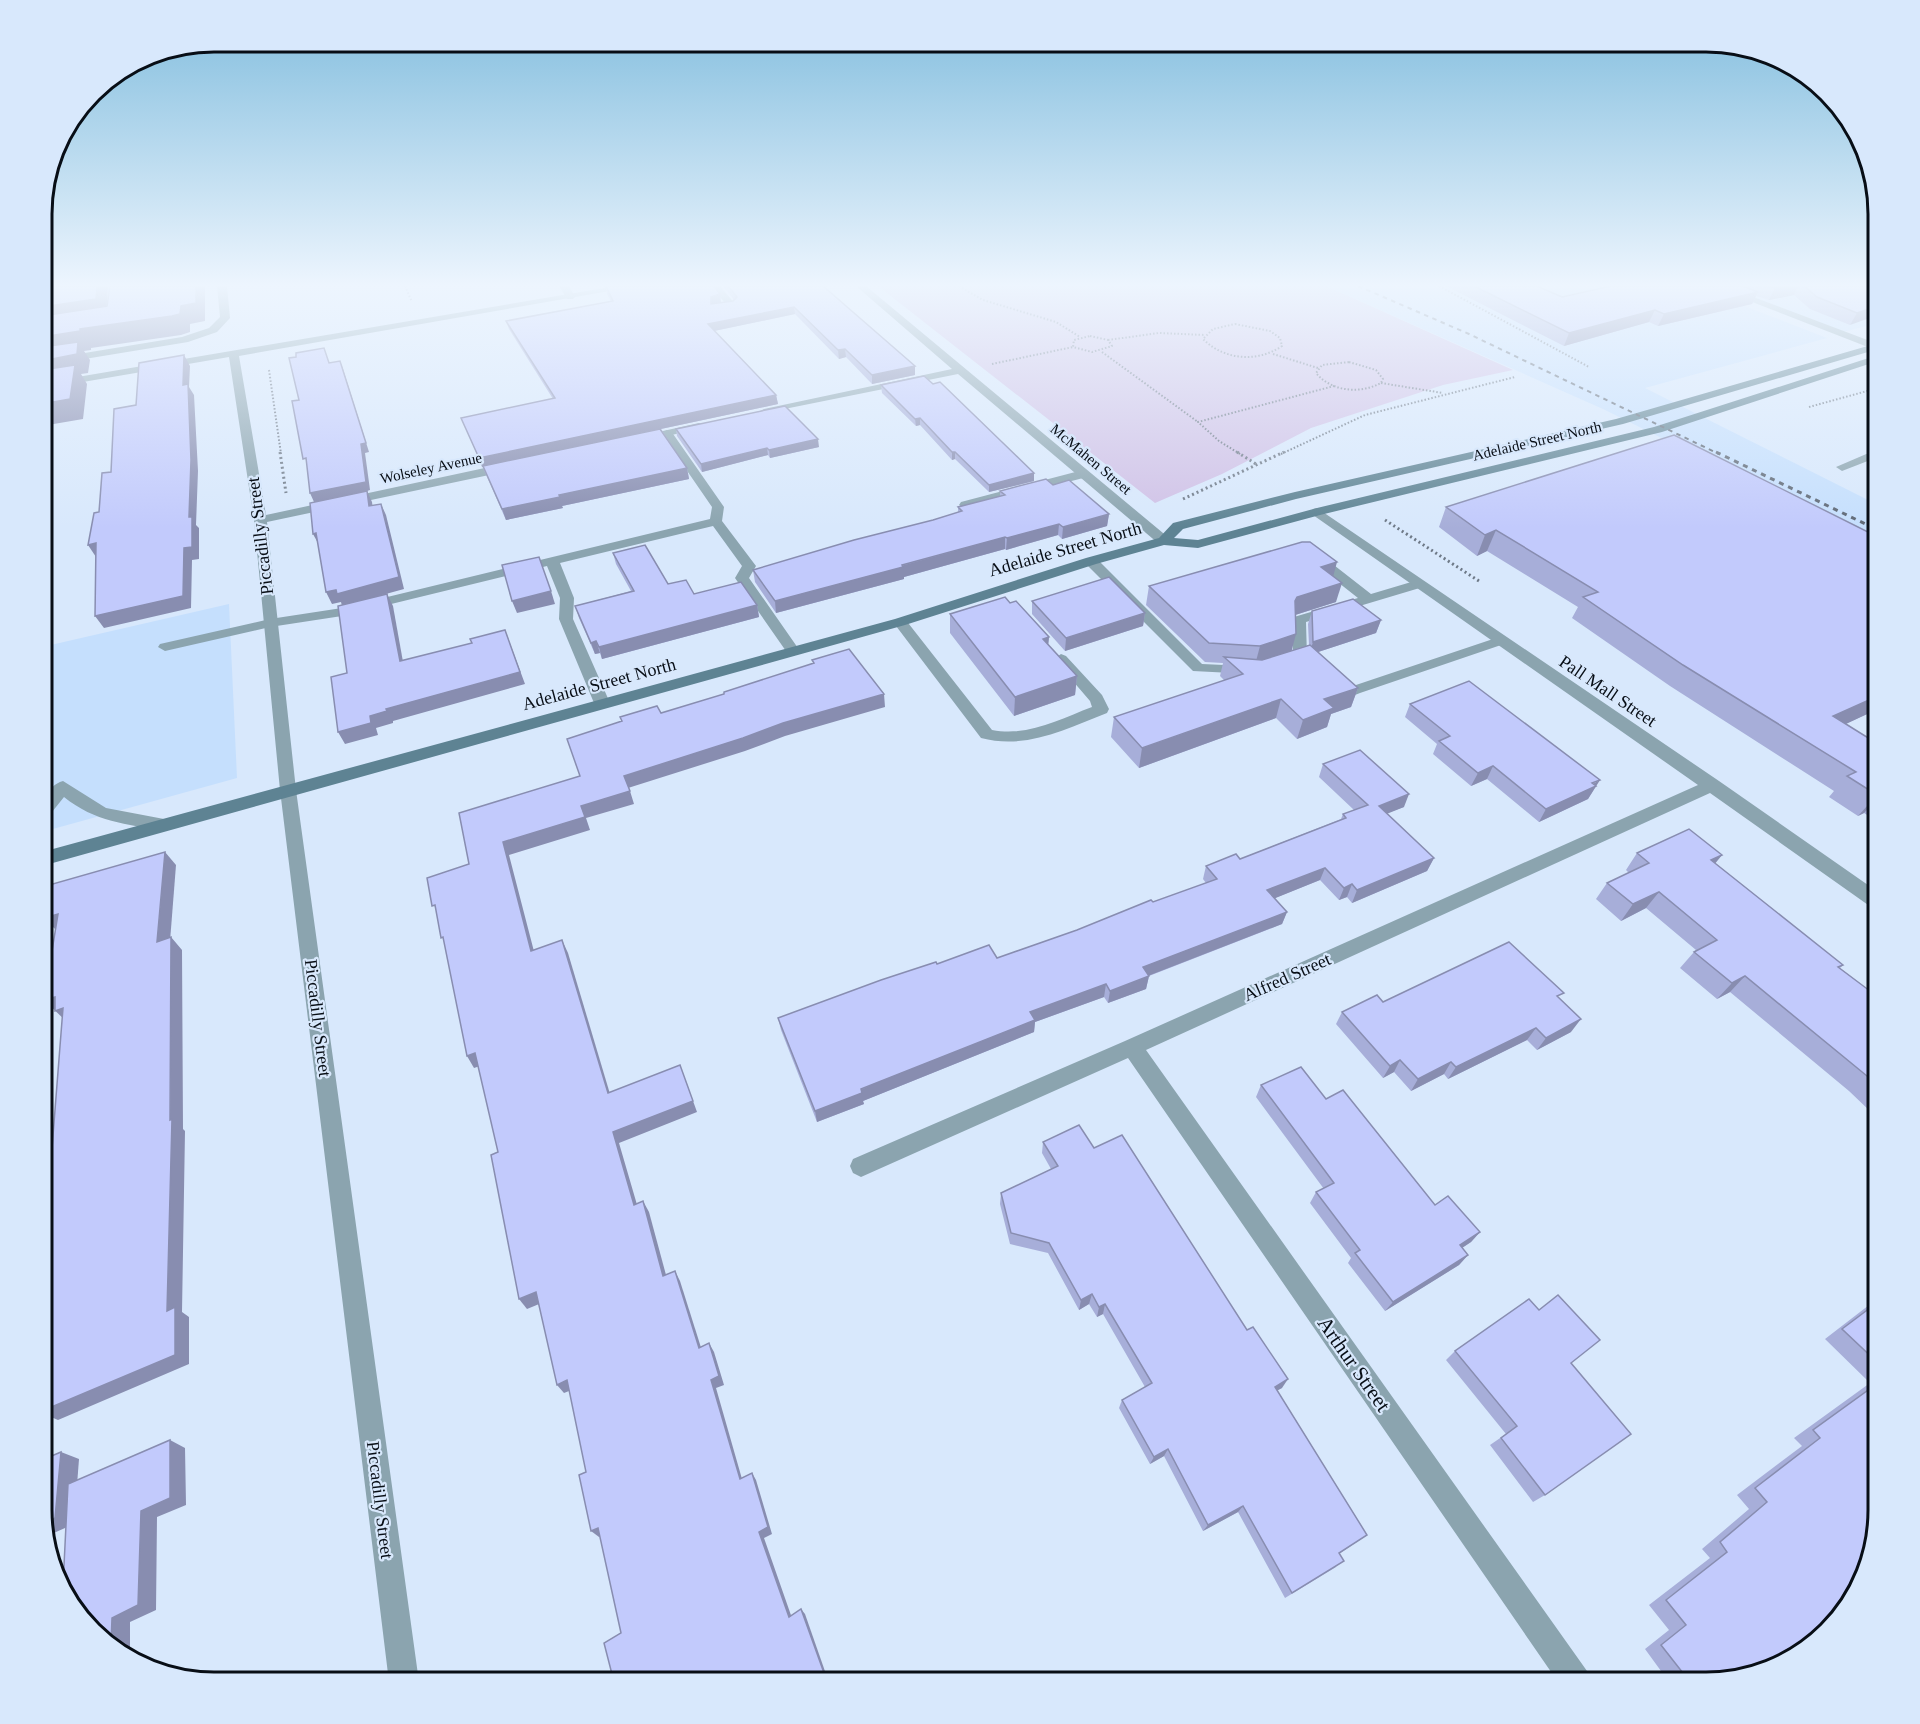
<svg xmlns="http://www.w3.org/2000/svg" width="1920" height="1724" font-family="Georgia,serif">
	<rect width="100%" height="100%" fill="#d8e8fc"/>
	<g fill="#c5dffd">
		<polygon points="1326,286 1693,286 1827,338 1645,388 1878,505 1878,545 1603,409"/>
		<polygon points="1878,286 1878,323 1843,332 1754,298 1786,288"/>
		<polygon points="229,604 237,778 42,832 42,647"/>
	</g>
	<polygon fill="#d0c1e6" points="878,286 1326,286 1513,370 1443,385 1311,428 1222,474 1155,503"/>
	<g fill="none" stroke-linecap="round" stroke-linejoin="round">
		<g stroke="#6e7987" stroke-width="2" stroke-dasharray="1.5 2" stroke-linecap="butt">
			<polyline points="405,286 412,302"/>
			<polyline points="959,286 983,300 1056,322 1080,337"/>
			<polyline points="1439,286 1589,367"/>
			<path d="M1235 324 1270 331 1280 338 1282 346C1257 363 1224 360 1203 339L1213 329Z"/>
			<polygon points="1090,336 1108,340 1112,346 1092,352 1073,347 1074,340"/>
			<polyline points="1108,340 1159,333 1205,335"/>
			<polyline points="1102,352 1198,422"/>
			<polyline points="1273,354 1318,368"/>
			<path d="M1349 362 1376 370 1383 379 1381 383C1360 394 1332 392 1316 373L1322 365Z"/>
			<polyline points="992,364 1073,347"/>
			<polyline points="269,370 281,454"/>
			<polyline points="1381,383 1443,393"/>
			<polyline points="1809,407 1878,388"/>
			<polyline points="1240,454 1219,441 1198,422 1334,386"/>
			<polyline points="1281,454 1365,415 1515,377"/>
		</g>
		<g stroke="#6e7987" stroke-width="3" stroke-dasharray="2 3" stroke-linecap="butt">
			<polyline points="280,452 286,493"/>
			<polyline points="1237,452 1256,464"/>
			<polyline points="1183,499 1284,452"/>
			<polyline points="1385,520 1479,581"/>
		</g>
		<g fill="#8ba4af" fill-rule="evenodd">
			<polygon points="217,286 227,286 230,318 217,332 188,342 42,366 42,360 182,337 209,328 220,317"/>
			<polygon points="559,286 569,286 575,297 573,299 567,299"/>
			<polygon points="711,286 720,286 736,305 734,307 714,310 714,306 725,303"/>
			<polygon points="667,430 671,431 724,507 722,521 756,566 749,578 800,651 798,654 788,654 735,578 742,566 713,526 560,563 574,598 573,619 610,703 602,708 594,703 559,619 560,598 547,566 342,616 270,627 165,651 158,647 160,644 270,619 342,608 710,519 712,507 661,433"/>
			<polygon points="1878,449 1878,457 1842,471 1836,467"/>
			<polygon points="1083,470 1087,471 1087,477 965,509 959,505 961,502"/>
			<path d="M1316 554 1321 555 1371 594 1418 580 1425 584 1423 587 1306 622 1307 658C1303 665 1289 667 1282 665L1280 662 1282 659 1293 655 1292 620 1294 617 1358 598 1311 561 1309 558 1311 555Z"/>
			<polygon points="1091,557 1096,558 1202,664 1246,666 1254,671 1251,674 1193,671 1086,564 1084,561"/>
			<path d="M900 618 905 619 992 730C1028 737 1060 719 1092 707L1090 701 1054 659 1061 654 1066 656 1102 695 1109 709 1107 713C1066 729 1026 750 981 738L893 622Z"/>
			<polygon points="1499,637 1504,638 1506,641 1504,644 1360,693 1355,695 1347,690 1350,687"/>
			<path d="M63 781 106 808 164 819 170 821 173 825 170 829 164 831C126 824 95 822 64 797L48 817 42 819C42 804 46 786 63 781Z"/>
		</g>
		<g fill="#8ba4af" fill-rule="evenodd">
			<polygon points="616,286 638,286 239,356 266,515 508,463 514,467 508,471 267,522 296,790 419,1682 389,1682 280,790 254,520 229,357 42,389 42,383"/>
			<polygon points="856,286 866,286 1169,538 1171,541 1169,544 1159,544 958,374 760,414 758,412 764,409 952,369"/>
			<polygon points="699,423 705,426 703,428 640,442 634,439 636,437"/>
			<polygon points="1317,508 1719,781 1878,892 1878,909 1871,907 1710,793 1146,1050 1587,1671 1591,1682 1558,1682 1128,1058 861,1177 853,1173 850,1166 853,1159 1125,1041 1698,785 1313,515 1311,512 1313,509"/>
		</g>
		<polygon fill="#8ba4af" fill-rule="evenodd" points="1711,286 1724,286 1878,344 1878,351"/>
		<polygon fill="#5e8393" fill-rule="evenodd" points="1878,343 1878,349 1623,424 1296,499 1183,529 1174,538 1198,540 1317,508 1654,427 1878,355 1878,361 1662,432 1320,515 1198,548 1164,545 1096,564 905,625 42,866 42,852 895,619 1086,558 1159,538 1173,523 1295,492 1616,419"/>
		<polyline stroke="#5e6875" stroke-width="2" stroke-dasharray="4.5 4.5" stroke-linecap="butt" points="1358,286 1469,334 1719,454"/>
		<polyline stroke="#5e6875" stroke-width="3" stroke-dasharray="5 5" stroke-linecap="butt" points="1716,452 1878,530"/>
	</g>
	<g fill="#a7aed9">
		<polygon points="606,286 721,302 716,303 733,301 734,300 723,286 823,286 915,375 872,384 846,357 839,359 795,314 714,331 776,395 778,404 661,429 687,468 689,479 562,506 563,508 506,520 461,418 553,399 509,329 506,321 611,301 607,294"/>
		<polygon points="1446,286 1537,286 1562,297 1611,286 1878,286 1850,325 1810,309 1794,295 1769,300 1756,296 1752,304 1658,326 1649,322 1564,346"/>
		<polygon points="881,385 1034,481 989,492 955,459 952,460 920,425 916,426 882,393"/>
		<polygon points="676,429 819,447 770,458 768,455 702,472 677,436"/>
		<polygon points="1053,485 1109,514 1107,526 1062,539 1058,535 1006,550 1005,549 904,577 904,579 776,613 755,582 753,570 958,513 958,507 1000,497 1000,491"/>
		<polygon points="1446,507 1878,537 1878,709 1845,724 1878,744 1878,822 1864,813 1858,816 1829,797 1834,791 1670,686 1572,618 1578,607 1487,551 1477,556 1439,527"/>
		<polygon points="613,553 668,584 694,594 757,605 759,617 602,659 600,653 595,654 579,618 575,606 631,591 616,564"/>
		<polygon points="1333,577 1336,602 1295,615 1292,650 1309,645 1308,624 1312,611 1381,620 1376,633 1318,652 1358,688 1351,707 1331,714 1327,727 1297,739 1276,718 1139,768 1111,737 1114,717 1225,681 1220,676 1223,663 1205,662 1146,605 1149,586"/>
		<polygon points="1032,601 1145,613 1143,626 1065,651 1032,614"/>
		<polygon points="1010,603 1049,637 1048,645 1077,676 1075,695 1014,716 950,633 950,614"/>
		<polygon points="1410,704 1596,786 1588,799 1539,822 1487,779 1471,786 1433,754 1437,744 1405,717"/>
		<polygon points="1323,764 1404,807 1387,813 1434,858 1427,871 1352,903 1347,897 1339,900 1320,880 1275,898 1287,912 1282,924 1149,976 1146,989 1108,1003 1104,997 1035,1022 1034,1032 863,1101 864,1104 817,1122 781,1030 778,1018 937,964 997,958 1077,930 1206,883 1203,879 1206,866 1240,859 1341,819 1343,814 1354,810 1319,777"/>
		<polygon points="1637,853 1722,855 1715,863 1843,965 1840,968 1878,997 1878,1124 1867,1115 1871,1112 1849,1091 1730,992 1717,999 1680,968 1694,952 1696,950 1646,908 1621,921 1596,899 1607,883 1629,873 1626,870"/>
		<polygon points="1560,999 1571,1032 1537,1050 1527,1040 1448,1079 1444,1074 1411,1091 1394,1072 1383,1078 1336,1024 1342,1012 1383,1002"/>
		<polygon points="1261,1085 1326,1099 1435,1205 1480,1232 1471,1242 1462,1248 1468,1255 1459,1265 1385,1311 1348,1263 1351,1258 1310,1203 1316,1192 1324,1189 1256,1097"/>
		<polygon points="1043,1142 1094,1148 1282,1388 1277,1390 1367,1535 1339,1554 1336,1567 1285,1598 1238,1512 1203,1531 1164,1456 1150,1464 1119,1408 1122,1400 1145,1387 1103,1314 1097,1317 1089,1304 1079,1310 1048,1253 1010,1244 1000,1204 1001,1193 1051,1169 1042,1153"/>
		<polygon points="1878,1299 1878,1521 1706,1682 1669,1682 1645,1649 1669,1630 1649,1605 1710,1558 1702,1549 1749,1509 1737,1495 1802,1446 1794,1438 1870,1383 1825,1339 1873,1302"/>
		<polygon points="1455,1351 1571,1363 1545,1495 1533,1502 1490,1445 1506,1434 1446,1360"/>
		<polygon points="1461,1672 1468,1682 1441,1682 1448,1676"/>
	</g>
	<g fill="#888db0">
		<polygon points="97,286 108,286 106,317 42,327 42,307"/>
		<polygon points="196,286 205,286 205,321 190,324 190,332 181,335 91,348 91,350 84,351 90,360 88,373 81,374 87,384 83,419 42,426 42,337 181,306"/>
		<polygon points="1785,286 1798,286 1794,295 1769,300 1775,288"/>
		<polygon points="1758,292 1752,304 1658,326 1664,314"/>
		<polygon points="720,294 721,302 712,305 713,312 711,297"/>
		<polygon points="1878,306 1878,315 1850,325 1857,313"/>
		<polygon points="794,307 795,314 709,332 708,324"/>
		<polygon points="1655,310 1649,322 1564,346 1569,333"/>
		<polygon points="845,349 846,357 839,359 838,350"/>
		<polygon points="184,355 190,366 189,387 194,395 198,471 196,525 199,528 199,559 192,560 191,608 104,628 95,616 184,548 189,517 183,385"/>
		<polygon points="340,361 343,369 369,452 365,453 370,490 367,491 372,502 374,518 314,502 310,493"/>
		<polygon points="915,366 915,375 872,384 872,375"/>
		<polygon points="776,395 778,404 482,467 479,458"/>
		<polygon points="920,418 920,425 916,426 915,419"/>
		<polygon points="818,439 819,447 770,458 769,450"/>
		<polygon points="767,448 768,455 702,472 701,464"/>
		<polygon points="952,452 955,452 955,459 952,460"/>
		<polygon points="687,468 689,479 562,506 563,508 506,520 502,509 559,495"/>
		<polygon points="1034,473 1034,481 989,492 989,485"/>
		<polygon points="381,504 386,515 404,589 342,606 341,602 332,604 326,592"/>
		<polygon points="1109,514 1107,526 1062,539 1063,527"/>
		<polygon points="1059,524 1058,535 1006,550 1007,538"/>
		<polygon points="1496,530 1487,551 1477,556 1485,535"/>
		<polygon points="316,533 319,545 313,534"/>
		<polygon points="1005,537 1005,549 904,577 904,579 776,613 775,601"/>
		<polygon points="96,543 96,557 88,545"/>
		<polygon points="1337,562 1332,581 1321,567"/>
		<polygon points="1342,583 1336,602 1292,616 1295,601 1297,597"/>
		<polygon points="551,591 555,604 517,613 512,601"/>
		<polygon points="387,594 393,606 405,673 400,661"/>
		<polygon points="757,605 759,617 602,659 599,647"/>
		<polygon points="1145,613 1143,626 1065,651 1066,638"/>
		<polygon points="1381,620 1376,633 1309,655 1313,642"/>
		<polygon points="505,630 525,684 393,721 393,723 376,728 378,735 345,744 338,732 370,716 386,709"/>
		<polygon points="1296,634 1291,653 1255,665 1260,646"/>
		<polygon points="1049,637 1047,656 1043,639"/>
		<polygon points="596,641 600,653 595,654 591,643"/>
		<polygon points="1077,676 1075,695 1014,716 1015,697"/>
		<polygon points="1358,688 1351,707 1331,714 1327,727 1297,739 1303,720 1324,699"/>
		<polygon points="884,694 885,707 785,736 745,751 628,788 624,776 783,723"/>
		<polygon points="1878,696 1878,709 1816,738 1833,716"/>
		<polygon points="1281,699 1276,718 1139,768 1142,748"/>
		<polygon points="1493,766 1487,779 1471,786 1478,773"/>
		<polygon points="1600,780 1588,799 1539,822 1546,809"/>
		<polygon points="630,791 634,804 586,818 590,830 509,855 537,963 531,951 503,842 581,806"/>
		<polygon points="1409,794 1404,807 1374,819 1379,806"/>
		<polygon points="1878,794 1878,798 1864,813 1858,816"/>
		<polygon points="165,852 176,865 169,954 157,942"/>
		<polygon points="1722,855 1709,871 1711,860"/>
		<polygon points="1434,858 1427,871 1352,903 1357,890"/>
		<polygon points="1325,868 1320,880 1263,903 1267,890"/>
		<polygon points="1352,884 1347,897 1339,900 1344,888"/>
		<polygon points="1659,892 1646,908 1621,921 1633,904"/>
		<polygon points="1287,912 1282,924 1140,979 1143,967"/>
		<polygon points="58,914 57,931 44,918"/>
		<polygon points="171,937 182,950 183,1129 185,1131 182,1312 189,1317 189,1364 58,1420 44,1414 42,1414 42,1400 167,1311 170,1120"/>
		<polygon points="562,940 568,953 613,1104 608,1093"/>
		<polygon points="1149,976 1146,989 1108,1003 1110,991"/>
		<polygon points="1745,976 1730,992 1717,999 1732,983"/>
		<polygon points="1106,984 1104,997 1035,1022 1034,1032 863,1101 864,1104 817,1122 815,1111 1030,1012"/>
		<polygon points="55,997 69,1009 68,1023 44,1000"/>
		<polygon points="1581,1019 1571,1032 1537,1050 1546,1038"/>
		<polygon points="1536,1028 1527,1040 1448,1079 1456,1067"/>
		<polygon points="475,1053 483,1065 474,1068 467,1056"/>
		<polygon points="1400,1060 1394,1072 1383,1078 1390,1066"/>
		<polygon points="1451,1062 1444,1074 1411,1091 1418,1079"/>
		<polygon points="680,1065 697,1112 619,1143 640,1215 634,1205 613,1132"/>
		<polygon points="643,1201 649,1212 669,1286 663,1276"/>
		<polygon points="1480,1232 1471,1242 1451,1255 1460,1245"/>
		<polygon points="1468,1255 1459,1265 1385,1311 1393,1302"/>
		<polygon points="675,1271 680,1281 704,1357 699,1348"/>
		<polygon points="536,1292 544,1302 527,1309 519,1299"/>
		<polygon points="1092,1294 1089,1304 1079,1310 1081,1300"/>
		<polygon points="1105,1304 1103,1314 1097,1317 1099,1307"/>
		<polygon points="709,1343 714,1352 724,1385 716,1388 744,1486 740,1479 711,1380"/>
		<polygon points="1288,1379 1282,1388 1269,1395 1275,1387"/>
		<polygon points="567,1380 574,1389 564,1393 557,1385"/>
		<polygon points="170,1440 185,1448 186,1505 157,1517 156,1610 130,1622 130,1656 111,1644 112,1618 141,1511"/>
		<polygon points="1168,1449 1164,1456 1150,1464 1154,1457"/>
		<polygon points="61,1452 79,1459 74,1524 47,1536 43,1523"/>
		<polygon points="752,1473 756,1480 772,1534 764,1538 793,1621 789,1617 759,1532"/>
		<polygon points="1243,1506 1238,1512 1203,1531 1208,1525"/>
		<polygon points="598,1528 605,1534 599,1537 591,1531"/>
		<polygon points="801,1609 805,1614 827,1677 818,1682 810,1682"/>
	</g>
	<g fill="#c2cafc" stroke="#888db0" stroke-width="1.5">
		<polygon points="42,286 97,286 96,299 42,307"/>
		<polygon points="110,286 196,286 196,303 181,306 180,314 172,316 80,329 80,331 42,337 42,316 107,306"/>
		<polygon points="606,286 714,286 720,294 711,297 711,304 733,301 737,297 728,286 823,286 915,366 872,375 845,349 838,350 794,307 708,324 776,395 479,458 461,418 555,398 506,321 613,301"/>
		<polygon points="1474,286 1537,286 1562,297 1611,286 1742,286 1758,292 1664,314 1655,310 1569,333"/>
		<polygon points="1769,286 1785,286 1775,288"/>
		<polygon points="1804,286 1878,286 1878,306 1857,313 1817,297"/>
		<polygon points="78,342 77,354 42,361 42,347"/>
		<polygon points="324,348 329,363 340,361 366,443 361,444 366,482 310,493 306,458 303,459 292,401 299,400 289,358 296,357 296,353"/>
		<polygon points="184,355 183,385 188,384 191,460 189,517 192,517 192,547 184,548 183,596 95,616 96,543 88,545 94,513 99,512 102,473 111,472 114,409 136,405 139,363"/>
		<polygon points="75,365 70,399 42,404 42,370"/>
		<polygon points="924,376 933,384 940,382 1034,473 989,485 955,452 952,452 920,418 915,419 881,385"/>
		<polygon points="785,406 818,439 769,450 767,448 701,464 676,429"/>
		<polygon points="660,429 687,468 559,495 560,497 502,509 483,466"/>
		<polygon points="1674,435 1878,537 1878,696 1833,716 1878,744 1878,794 1877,795 1847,776 1856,772 1683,665 1583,597 1598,592 1496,530 1485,535 1446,507"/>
		<polygon points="1046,479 1053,485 1069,480 1109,514 1063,527 1059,524 1007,538 1005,537 902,565 903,567 775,601 753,570 854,540 933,520 962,511 958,507 1005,495 1000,491"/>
		<polygon points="367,491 369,506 381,504 399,577 337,594 336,590 326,592 316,533 313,534 310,503"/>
		<polygon points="1302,542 1310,542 1337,562 1321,567 1342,583 1297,597 1295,601 1296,634 1260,646 1209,643 1149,586"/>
		<polygon points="645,545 668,584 686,580 694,594 741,582 757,605 599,647 596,641 591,643 575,606 634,591 613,553"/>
		<polygon points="539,557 551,591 512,601 502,565"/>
		<polygon points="1109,577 1145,613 1066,638 1032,601"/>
		<polygon points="387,594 400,661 472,643 470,639 505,630 520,672 386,709 387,711 370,716 371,723 338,732 331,677 347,673 338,606"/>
		<polygon points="1005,597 1010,603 1016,601 1049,637 1043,639 1077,676 1015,697 950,614"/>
		<polygon points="1353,599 1381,620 1313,642 1312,611"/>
		<polygon points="1310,645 1358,688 1324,699 1334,708 1303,720 1281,699 1142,748 1114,717 1243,674 1224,657 1262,660"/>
		<polygon points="849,649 884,694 783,723 743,738 624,776 630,791 581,806 585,817 503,842 531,951 562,940 608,1093 680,1065 693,1101 613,1132 634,1205 643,1201 663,1276 675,1271 699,1348 709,1343 719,1376 711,1380 740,1479 752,1473 768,1527 759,1532 789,1617 801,1609 824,1673 810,1682 614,1682 604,1643 621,1633 598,1528 591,1531 579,1475 586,1472 567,1380 557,1385 536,1292 519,1299 491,1155 498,1152 475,1053 467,1056 443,937 441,938 435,905 432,906 427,878 469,864 459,813 580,776 567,739 622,721 620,717 657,706 661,713 724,694 724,692 814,663 812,660"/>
		<polygon points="1469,681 1600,780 1592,783 1596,786 1546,809 1493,766 1478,773 1439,741 1450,736 1410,704"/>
		<polygon points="1360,750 1409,794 1379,806 1434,858 1357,890 1352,884 1344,888 1325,868 1267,890 1287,912 1143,967 1149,976 1110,991 1106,984 1030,1012 1035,1020 861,1089 862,1093 815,1111 778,1018 881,980 936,962 937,964 989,945 997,958 1077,930 1151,900 1153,902 1217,879 1206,866 1236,854 1240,859 1346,818 1343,814 1368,805 1323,764"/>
		<polygon points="1689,829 1722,855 1711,860 1843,965 1838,967 1878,997 1878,1086 1867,1076 1745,976 1732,983 1694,952 1717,940 1659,892 1633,904 1607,883 1649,863 1637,853"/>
		<polygon points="165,852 157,942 171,937 170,1120 172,1119 167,1311 175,1307 175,1355 42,1411 42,1165 51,1161 63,1008 55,1011 55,997 44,1000 58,914 44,918 49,885"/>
		<polygon points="1509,942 1564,993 1557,996 1581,1019 1546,1038 1536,1028 1456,1067 1451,1062 1418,1079 1400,1060 1390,1066 1342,1012 1377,995 1383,1002"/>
		<polygon points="1301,1067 1326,1099 1343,1090 1435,1205 1448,1196 1480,1232 1460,1245 1468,1255 1393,1302 1355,1253 1360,1250 1316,1192 1334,1183 1261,1085"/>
		<polygon points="1079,1125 1094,1148 1122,1135 1247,1330 1253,1327 1288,1379 1275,1387 1367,1535 1339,1553 1344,1561 1292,1593 1243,1506 1208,1525 1168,1449 1154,1457 1122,1400 1152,1383 1105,1304 1099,1307 1092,1294 1081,1300 1049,1243 1011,1233 1001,1193 1058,1166 1043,1142"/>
		<polygon points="1558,1295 1600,1340 1571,1363 1631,1434 1545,1495 1501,1438 1517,1426 1455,1351 1529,1299 1539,1310"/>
		<polygon points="1878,1302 1878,1363 1842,1329"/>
		<polygon points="1878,1383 1878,1521 1865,1576 1828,1631 1772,1669 1706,1682 1690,1682 1661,1645 1686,1625 1666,1600 1727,1552 1720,1542 1767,1502 1755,1488 1820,1438 1813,1430"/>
		<polygon points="170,1440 170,1498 141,1511 138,1605 112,1618 111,1644 93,1632 61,1587 63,1586 68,1484"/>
		<polygon points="61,1452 55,1518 43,1523 42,1460"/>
		<polygon points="1461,1672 1468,1682 1449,1682"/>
	</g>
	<linearGradient id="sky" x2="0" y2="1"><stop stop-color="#7fbcdd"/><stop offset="0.54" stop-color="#edf5fe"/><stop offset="1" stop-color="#edf5fe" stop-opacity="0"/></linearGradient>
	<rect width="1920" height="528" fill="url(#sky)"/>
	<g text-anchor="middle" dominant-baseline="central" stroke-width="4.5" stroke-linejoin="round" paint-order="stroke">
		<g font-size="15" fill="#080e16" stroke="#d8e8fc">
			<text transform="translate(1537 441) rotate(-13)">Adelaide Street North</text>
			<text transform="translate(1091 459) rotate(40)">McMahen Street</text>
			<text transform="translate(431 468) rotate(-12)">Wolseley Avenue</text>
		</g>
		<g font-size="18" fill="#080e16" stroke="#d8e8fc">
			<text transform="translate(260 536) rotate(-97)">Piccadilly Street</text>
			<text transform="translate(1065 549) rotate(-16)">Adelaide Street North</text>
			<text transform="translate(599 684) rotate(-15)">Adelaide Street North</text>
			<text transform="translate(1608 691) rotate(34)">Pall Mall Street</text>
			<text transform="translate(1287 977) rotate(-24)">Alfred Street</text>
			<text transform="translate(318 1018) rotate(83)">Piccadilly Street</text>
			<text transform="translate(380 1500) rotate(83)">Piccadilly Street</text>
		</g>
		<g font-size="21" fill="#080e16" stroke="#d8e8fc">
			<text transform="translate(1354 1364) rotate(55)">Arthur Street</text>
		</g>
	</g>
	<path d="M0 0H1920V1724H0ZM214 52H1706A162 162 0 0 1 1868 214V1510A162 162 0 0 1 1706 1672H214A162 162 0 0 1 52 1510V214A162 162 0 0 1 214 52Z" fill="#d8e8fc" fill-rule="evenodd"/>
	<path fill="none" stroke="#080e16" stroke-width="3" d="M214 52H1706A162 162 0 0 1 1868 214V1510A162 162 0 0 1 1706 1672H214A162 162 0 0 1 52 1510V214A162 162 0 0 1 214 52Z"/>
</svg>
